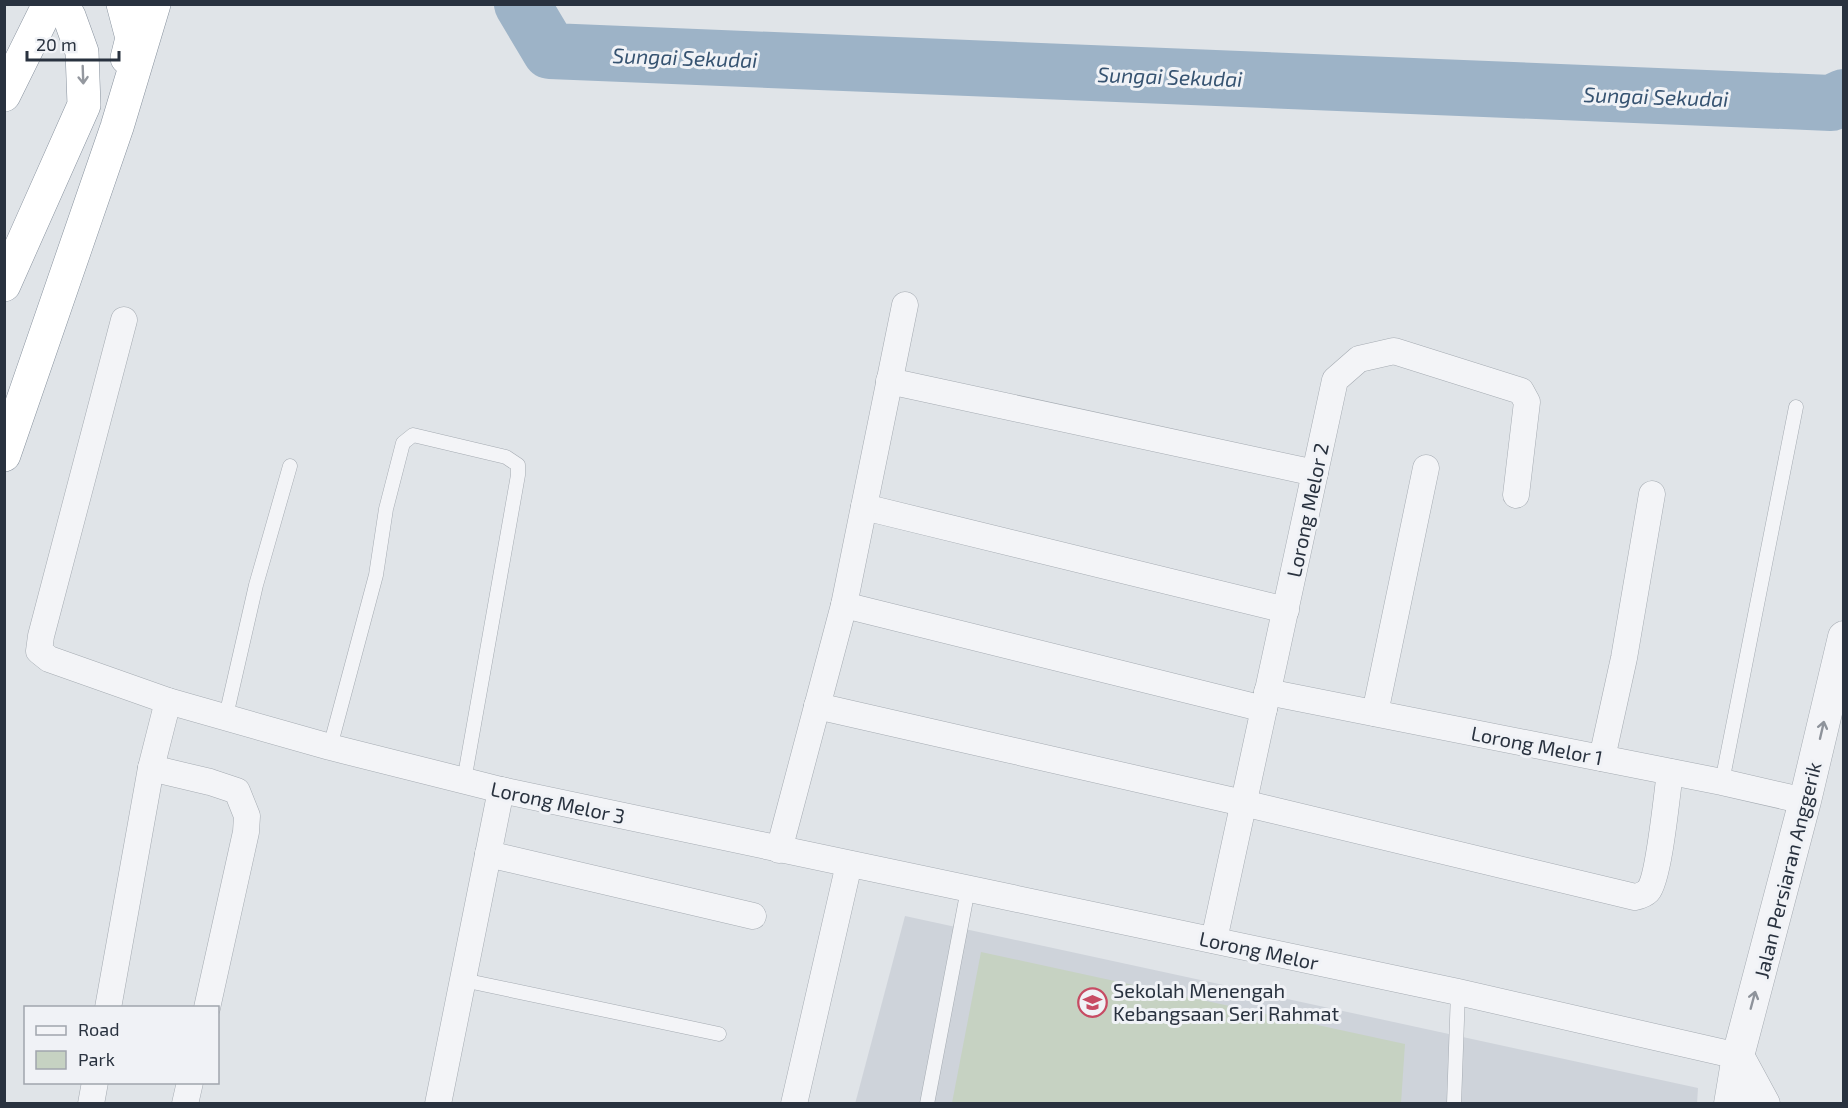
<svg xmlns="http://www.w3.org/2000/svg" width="1848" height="1108" font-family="'Exo 2',sans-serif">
	<rect width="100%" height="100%" fill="#e0e4e8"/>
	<polygon fill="#ced3da" points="905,916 1698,1088 1697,1104 855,1104"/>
	<polygon fill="#c6d2c2" points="981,952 1405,1044 1401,1103 952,1103"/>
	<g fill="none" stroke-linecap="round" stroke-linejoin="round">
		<polyline stroke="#9db3c7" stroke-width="56" points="522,4 550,51 1831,103 1844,97"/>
		<defs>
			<g id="service">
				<polyline points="226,716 256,585 290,466"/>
				<polyline points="330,747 376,575 386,509 403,443 413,435 506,457 518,465 518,475 464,781"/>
				<polyline points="1722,782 1796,407"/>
				<polyline points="463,980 719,1034"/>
				<polyline points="927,1104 968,889"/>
				<polyline points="1454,1104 1458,992"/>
			</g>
			<g id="minor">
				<polyline points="124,320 41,636 39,651 49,659 168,701 330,747 501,790 1458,992 1738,1056"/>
				<polyline points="889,381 1315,473"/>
				<polyline points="864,507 1286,610"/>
				<polyline points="844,605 1264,709"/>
				<polyline points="1267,692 1722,782 1805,801"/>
				<path d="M817 706 1243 803 1635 897C1640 896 1644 895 1648 891 1659 879 1667 793 1670 772"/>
				<polyline points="1375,713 1426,468"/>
				<polyline points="1602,758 1624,658 1652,494"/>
				<polyline points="151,768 210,782 237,791 247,816 246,832 207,1008"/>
				<polyline points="779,850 844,605 905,305"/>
				<polyline points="488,854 753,916"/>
				<polyline points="1214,940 1335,380 1359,359 1394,351 1521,391 1527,402 1516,495"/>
				<polyline points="108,1008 151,768 168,701"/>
				<polyline points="91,1104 95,1082"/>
				<polyline points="185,1104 190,1082"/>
				<polyline points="438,1104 501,790"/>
				<polyline points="794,1104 849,864"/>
			</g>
			<g id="tertiary">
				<polyline points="1738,1056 1764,1104"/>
				<polyline points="1730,1104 1738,1056 1805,801 1844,637"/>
			</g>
			<g id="trunk">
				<polyline points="123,4 132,38 127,58"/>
				<polyline points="4,95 49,4"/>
				<polyline points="4,285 84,105 82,52 69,16 54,4"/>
				<polyline points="4,455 117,127 154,4"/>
			</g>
		</defs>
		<use href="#service" stroke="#a5abb2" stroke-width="15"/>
		<use href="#minor" stroke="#a5abb2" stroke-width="27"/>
		<use href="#tertiary" stroke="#a5abb2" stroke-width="33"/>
		<use href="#trunk" stroke="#88929e" stroke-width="34"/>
		<use href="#service" stroke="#f3f4f7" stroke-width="14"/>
		<use href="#minor" stroke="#f3f4f7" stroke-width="26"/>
		<use href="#tertiary" stroke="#f3f4f7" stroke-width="32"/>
		<use href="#trunk" stroke="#fff" stroke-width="33"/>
	</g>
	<defs><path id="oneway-shaft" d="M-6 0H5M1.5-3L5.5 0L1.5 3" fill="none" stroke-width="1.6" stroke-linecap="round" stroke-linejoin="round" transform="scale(1.5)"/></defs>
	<use stroke="#94989f" href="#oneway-shaft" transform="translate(83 75) rotate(88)"/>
	<g stroke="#8e939b">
		<use href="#oneway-shaft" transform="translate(1822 730) rotate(-77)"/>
		<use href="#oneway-shaft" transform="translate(1753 1000) rotate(-75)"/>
	</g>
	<defs>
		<symbol id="school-ring" viewBox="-11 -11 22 22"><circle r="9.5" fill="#f0f2f6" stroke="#c74b63" stroke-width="1.5"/><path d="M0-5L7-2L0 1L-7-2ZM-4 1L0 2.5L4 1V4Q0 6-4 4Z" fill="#c74b63"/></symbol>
	</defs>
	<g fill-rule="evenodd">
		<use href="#school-ring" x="1076" y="986" width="33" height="33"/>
	</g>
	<g text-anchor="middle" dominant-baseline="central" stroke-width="6" stroke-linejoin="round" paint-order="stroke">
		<g font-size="20" fill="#29323f" stroke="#f0f2f6">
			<text transform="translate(1307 510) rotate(-78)">Lorong Melor 2</text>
			<text transform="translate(1537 745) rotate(11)">Lorong Melor 1</text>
			<text transform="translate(558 802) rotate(12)">Lorong Melor 3</text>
			<text transform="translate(1787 870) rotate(-76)">Jalan Persiaran Anggerik</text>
			<text transform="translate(1259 950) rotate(12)">Lorong Melor</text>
		</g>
		<g font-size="20" fill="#29323f" stroke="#f0f2f6" text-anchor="start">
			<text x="1113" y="990">Sekolah Menengah<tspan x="1113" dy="23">Kebangsaan Seri Rahmat</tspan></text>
		</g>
		<g font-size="21" font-style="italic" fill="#365371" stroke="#f0f2f6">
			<text transform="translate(685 57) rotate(2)">Sungai Sekudai</text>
			<text transform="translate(1170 76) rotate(2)">Sungai Sekudai</text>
			<text transform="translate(1656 96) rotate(2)">Sungai Sekudai</text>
		</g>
	</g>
	<rect width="1848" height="1108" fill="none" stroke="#29323f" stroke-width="12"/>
	<rect x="24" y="1006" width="195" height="78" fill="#f0f2f6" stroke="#a0a5ad" stroke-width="1.5"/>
	<rect x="36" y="1026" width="30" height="9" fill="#f3f4f7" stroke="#a0a5ad" stroke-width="1.5"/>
	<text x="78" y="1036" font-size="18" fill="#29323f">Road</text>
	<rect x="36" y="1051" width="30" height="18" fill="#c6d2c2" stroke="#a0a5ad" stroke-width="1.5"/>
	<text x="78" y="1066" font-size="18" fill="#29323f">Park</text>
	<path d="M27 51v9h92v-9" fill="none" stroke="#29323f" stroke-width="3"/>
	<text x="36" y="51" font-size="18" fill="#29323f" stroke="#f0f2f6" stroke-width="4.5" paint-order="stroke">20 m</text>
</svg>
